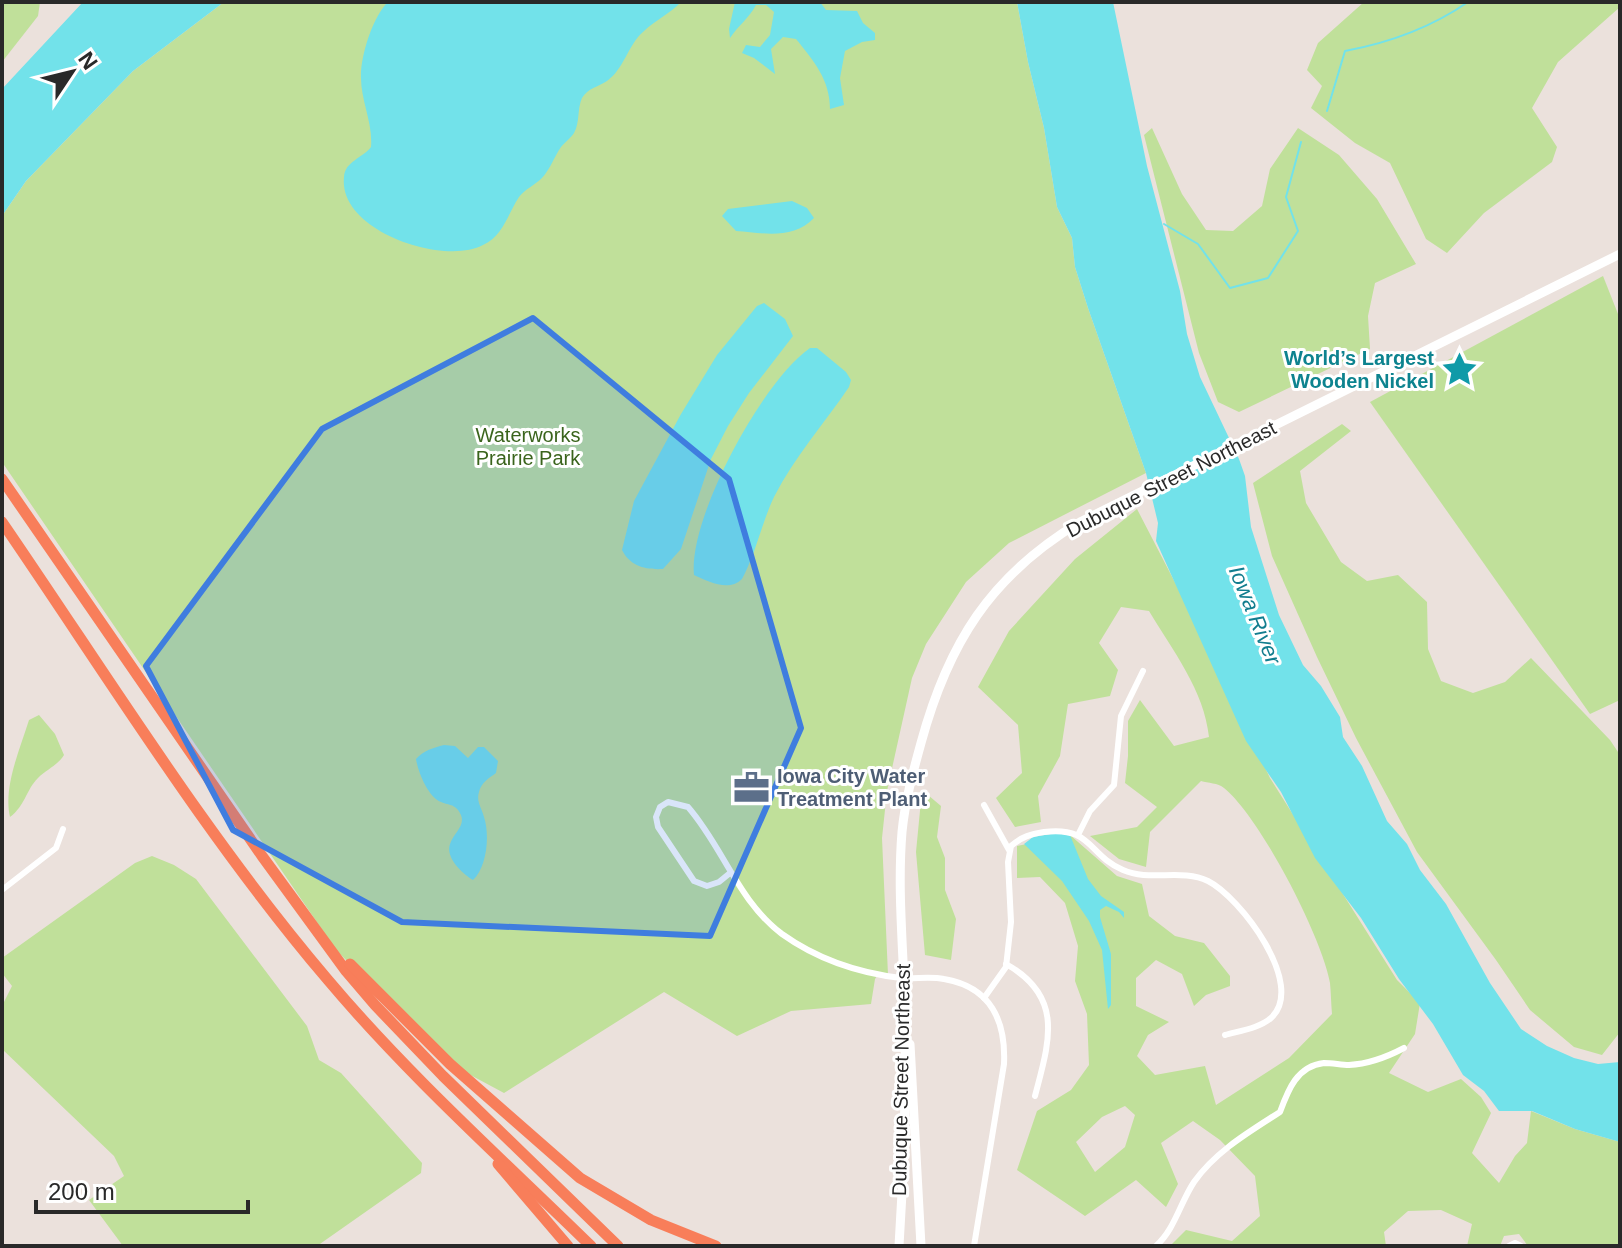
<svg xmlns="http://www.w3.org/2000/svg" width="1622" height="1248" font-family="Helvetica,sans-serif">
	<rect width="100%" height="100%" fill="#ebe1dc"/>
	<g fill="#c0e09a" fill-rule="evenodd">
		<polygon points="2,2 40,2 38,16 2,62"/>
		<polygon points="224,2 1017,2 1028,62 1044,128 1057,207 1072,238 1075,267 1088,308 1146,473 1009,543 966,582 926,644 912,678 887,791 882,838 888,975 879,973 875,979 871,1004 791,1011 737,1036 664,992 504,1093 450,1064 336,950 2,462 2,216 26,181 133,71"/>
		<polygon points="1364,2 1618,2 1620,7 1558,62 1532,108 1557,147 1552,162 1484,213 1447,253 1426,239 1390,163 1355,143 1311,108 1322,86 1307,70 1318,43"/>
		<polygon points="1152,128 1182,194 1206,230 1233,231 1262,206 1270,169 1298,128 1339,155 1377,199 1416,264 1375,283 1368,316 1370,349 1239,412 1218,402 1199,353 1144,135"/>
		<polygon points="1603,276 1620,319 1620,700 1590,714 1370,402"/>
		<polygon points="1342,424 1351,431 1300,471 1306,503 1341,562 1367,581 1398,575 1427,602 1428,649 1441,681 1473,693 1505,682 1531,658 1610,740 1620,755 1620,1032 1602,1055 1574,1047 1530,1010 1496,960 1417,852 1356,738 1317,657 1272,556 1253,483"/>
		<path d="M1137 509 1197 625 1270 778 1397 980 1420 1003 1415 1034 1389 1073 1428 1092 1461 1079 1481 1097 1491 1113 1472 1153 1499 1183 1515 1156 1527 1143 1531 1111 1575 1129 1620 1142V1246H1528L1519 1234 1504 1236 1500 1246H1467L1472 1224 1441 1210 1408 1211 1384 1232 1386 1246H1170L1186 1230 1232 1241 1260 1216 1255 1176 1220 1140 1193 1121 1161 1143 1178 1184 1166 1207 1136 1180 1085 1216 1017 1170 1037 1111 1071 1090 1089 1065 1087 1014 1075 981 1078 946 1065 903 1040 877 1017 878V846L1070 835 1117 876 1142 884 1149 916 1175 936 1204 943 1230 976V986L1206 995 1194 1006 1182 974 1156 960 1136 978V1006L1169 1022 1148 1035 1137 1056 1155 1075 1205 1066 1216 1105 1289 1058 1332 1014C1331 1003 1331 993 1330 983 1322 937 1260 817 1224 788 1218 783 1208 783 1201 781L1150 832 1146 867 1119 859 1090 836 1137 827 1157 807 1125 783 1128 756V721L1140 700 1174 746 1209 737C1204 690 1173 651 1149 611L1121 607 1099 643 1118 670 1110 696 1068 704 1060 756 1038 796 1041 822 1015 827 996 798 1022 773 1018 725 978 687 1009 631 1075 559ZM1125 1106 1135 1115 1125 1147 1095 1172 1076 1142 1102 1117Z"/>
		<path d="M39 715 55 734 64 755C57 766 47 769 38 778 26 790 25 806 10 817 3 787 20 749 29 720Z"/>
		<polygon points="922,790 941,806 937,837 945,858 945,890 956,919 951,960 925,955 916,852"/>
		<polygon points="152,856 174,865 196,879 307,1026 319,1060 341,1073 422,1163 421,1173 317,1246 123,1246 89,1200 124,1176 114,1156 2,1049 2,1006 12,986 2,973 2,958 135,863"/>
	</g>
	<g fill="#72e2ea">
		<polygon points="83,2 224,2 133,71 26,181 2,216 2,89"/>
		<path d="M388 2H681C670 14 655 20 643 32 628 45 624 69 607 81 598 87 588 88 582 98 577 109 580 123 574 133 571 138 565 142 561 147 554 157 551 168 542 178 535 185 525 189 519 197 507 215 504 235 483 245 444 266 338 231 344 177 345 161 363 158 371 147 373 123 361 101 361 78 360 57 373 16 388 2Z"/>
		<path d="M735 2H820L826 10 857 11 863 23 875 33V40L862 42 845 51 840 78 844 105 830 109C830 80 814 61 796 39L783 37 771 49 775 74 754 58 742 53 746 45 760 47 770 35 774 12 766 5H756C749 18 738 26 730 38L729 29Z"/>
		<polygon points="1017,2 1113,2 1147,166 1180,291 1187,334 1200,377 1239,459 1245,476 1251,527 1279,615 1303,665 1321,686 1340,717 1343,737 1362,766 1387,821 1407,844 1420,870 1446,904 1490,983 1521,1029 1547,1046 1574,1058 1598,1064 1620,1062 1620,1142 1575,1129 1532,1111 1499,1111 1484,1091 1463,1075 1433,1024 1399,979 1361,918 1315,858 1281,792 1246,741 1156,541 1158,523 1146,473 1088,308 1075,267 1072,238 1057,207 1044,128 1028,62"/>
		<path d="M792 201 807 208 814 218C793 240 763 233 736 231L722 216 728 209Z"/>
		<path d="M764 303 785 319 793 336 749 393 728 426 711 459 681 549 663 569C645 570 630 566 622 550L634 501 681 414 717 355 757 306Z"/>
		<path d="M810 348H817L846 372 851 380 849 387C824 424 795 456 774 497 762 522 755 556 742 579 729 592 709 582 694 575 688 518 763 380 810 348Z"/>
		<path d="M444 745 455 746 468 758 478 747H484L498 761 496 773C489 778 481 783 479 792 476 802 482 808 484 817 490 835 487 867 473 880 463 874 445 858 450 844 454 832 469 824 458 810 453 804 448 805 441 802 428 797 418 772 416 759 424 750 433 748 444 745Z"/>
		<polygon points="1057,833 1070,835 1088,879 1101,896 1124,912 1124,918 1119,912 1106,906 1100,910 1100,917 1111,954 1111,1005 1108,1009 1102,950 1089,921 1062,881 1024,844 1033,837"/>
	</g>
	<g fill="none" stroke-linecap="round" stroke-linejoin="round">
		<g stroke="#72e2ea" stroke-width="2">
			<path d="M1327 111 1345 51C1388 43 1432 27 1468 2"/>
			<polyline points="1164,224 1198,244 1230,288 1268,278 1298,231 1286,197 1301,142"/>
		</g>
		<g stroke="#fff" stroke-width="6">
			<polyline points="984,805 1009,850"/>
			<polyline points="1078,835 1090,811 1114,785 1121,716 1143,671"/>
			<path d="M730 873 719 882 707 886 694 881 658 827 656 817 660 807 668 802 688 807C723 847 738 901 782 934 817 959 859 973 901 978 916 979 930 976 944 979 991 987 1006 1021 1004 1064L974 1246"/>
			<polyline points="2,890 56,848 63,829"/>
			<path d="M1006 964C1065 997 1049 1042 1035 1096"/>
			<path d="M984 998 1006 967 1011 922 1008 862 1011 846C1021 837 1031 834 1044 832 1092 826 1088 855 1123 870 1150 882 1181 868 1208 881 1240 897 1307 985 1271 1018 1260 1028 1239 1031 1225 1035"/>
			<path d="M1156 1246C1175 1229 1180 1203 1194 1182 1216 1151 1249 1132 1280 1112 1288 1090 1297 1066 1324 1063 1333 1063 1341 1065 1349 1065 1368 1064 1387 1057 1404 1048"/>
			<polyline points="1509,1246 1515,1243 1521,1246"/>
		</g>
		<g stroke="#fff" stroke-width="9">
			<polyline points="910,1044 921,1246"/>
			<path d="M899 1246C904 1169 906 1091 905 1015 904 954 897 893 902 832 905 801 913 772 921 743 948 644 990 576 1080 522L1620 254"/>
		</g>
		<g stroke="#f87e5a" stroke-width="11">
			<polyline points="2,479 262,856 346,971 375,1005 443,1076 618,1246"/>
			<path d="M2 522C107 675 207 838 328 980 408 1075 502 1159 591 1246"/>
			<polyline points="350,964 450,1064 580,1178 651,1220 716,1246"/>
			<polyline points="498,1164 568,1246"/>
		</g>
	</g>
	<path fill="#3f7ddf" fill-opacity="0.2" stroke="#3f7ddf" stroke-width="6" stroke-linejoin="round" d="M533 318 729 479 801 728 710 936 402 922 233 830 146 666 322 429Z"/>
	<defs>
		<symbol id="sight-bare" viewBox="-9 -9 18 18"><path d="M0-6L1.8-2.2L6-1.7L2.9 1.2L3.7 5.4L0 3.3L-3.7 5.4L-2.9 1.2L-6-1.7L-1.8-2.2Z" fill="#0f9aa8" stroke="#fff" stroke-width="2.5" paint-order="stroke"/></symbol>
		<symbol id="office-bare" viewBox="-9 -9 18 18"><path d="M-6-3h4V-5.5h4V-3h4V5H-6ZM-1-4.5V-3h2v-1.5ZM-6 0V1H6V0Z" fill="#5c6f8a" stroke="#fff" stroke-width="2.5" paint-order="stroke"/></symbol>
	</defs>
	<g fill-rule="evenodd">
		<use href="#sight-bare" x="1434" y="344" width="51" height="51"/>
		<use href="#office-bare" x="726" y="762" width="51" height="51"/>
	</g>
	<g text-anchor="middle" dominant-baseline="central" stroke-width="6" stroke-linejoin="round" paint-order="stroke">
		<g font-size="20" font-weight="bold" fill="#0d838f" stroke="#fff" text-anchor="end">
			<text x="1434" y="358">World’s Largest<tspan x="1434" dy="23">Wooden Nickel</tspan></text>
		</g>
		<g font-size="20" fill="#3a641c" stroke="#fff">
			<text x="528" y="435">Waterworks<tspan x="528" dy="23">Prairie Park</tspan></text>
		</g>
		<g font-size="20" fill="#292929" stroke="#fff">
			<text transform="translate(1171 479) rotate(-27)">Dubuque Street Northeast</text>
			<text transform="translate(901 1080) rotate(-89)">Dubuque Street Northeast</text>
		</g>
		<g font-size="20" font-weight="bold" fill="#4e5e75" stroke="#fff" text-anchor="start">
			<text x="777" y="776">Iowa City Water<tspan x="777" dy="23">Treatment Plant</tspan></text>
		</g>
		<g font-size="22" font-style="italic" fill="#127d8e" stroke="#fff">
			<text transform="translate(1255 615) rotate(68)">Iowa River</text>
		</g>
	</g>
	<rect width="1622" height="1248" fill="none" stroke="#292929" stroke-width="8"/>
	<g transform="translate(72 72) rotate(55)" stroke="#ffffff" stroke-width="6" paint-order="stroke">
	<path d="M0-6L14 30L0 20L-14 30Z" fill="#292929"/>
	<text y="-12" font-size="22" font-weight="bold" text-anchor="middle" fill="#292929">N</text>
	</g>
	<path d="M36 1200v12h212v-12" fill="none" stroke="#292929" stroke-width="4"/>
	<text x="48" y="1200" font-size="24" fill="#292929" stroke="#ffffff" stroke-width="6" paint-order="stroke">200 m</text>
</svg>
